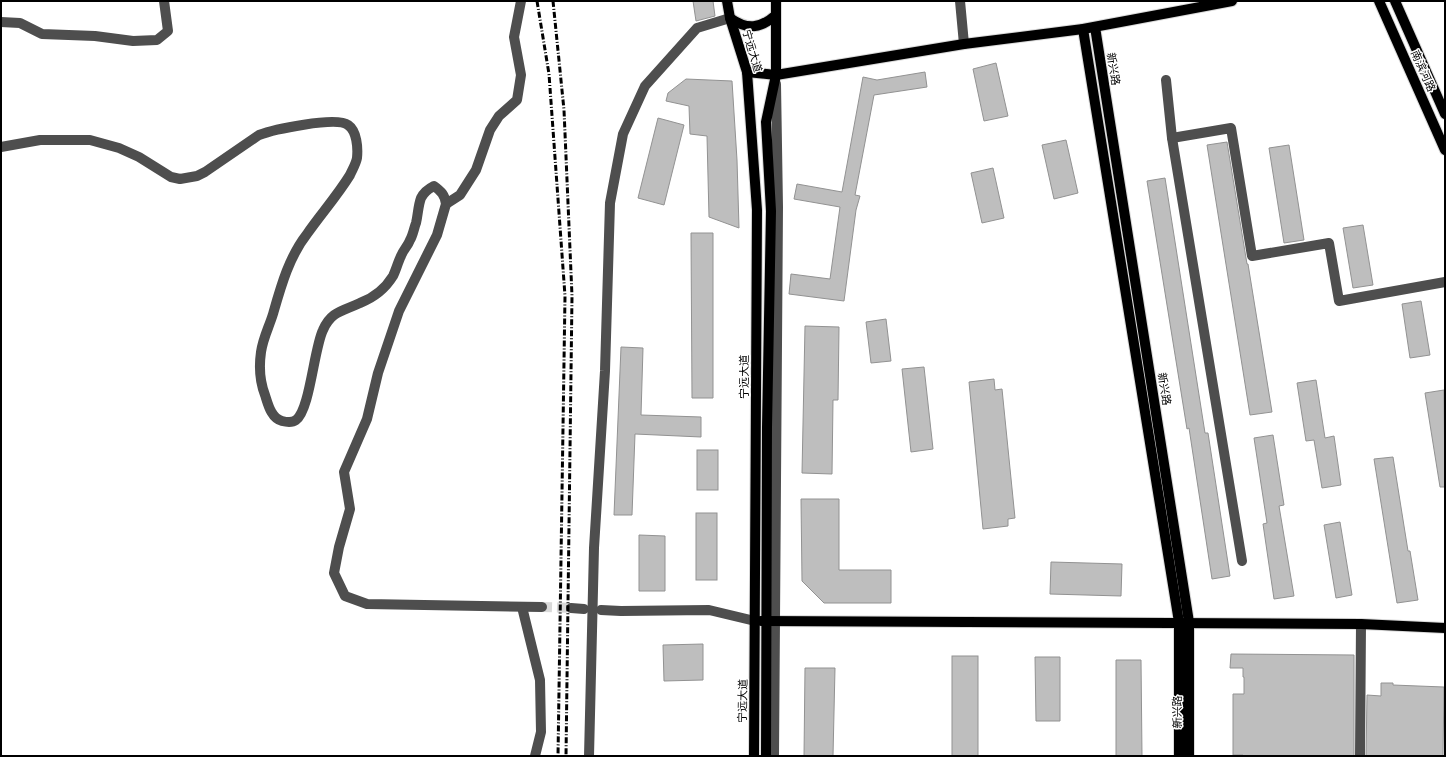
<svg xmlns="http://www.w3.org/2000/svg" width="1446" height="757" font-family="Rubik,'Noto Sans SC',sans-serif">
	<rect width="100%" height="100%" fill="#fff"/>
	<g fill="#bebebe" stroke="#929292">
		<polygon points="693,1 713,1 715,16 696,21"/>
		<polygon points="996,63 1008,116 984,121 973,69"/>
		<polygon points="925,72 927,87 874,95 855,195 860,196 856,210 844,301 789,294 791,274 830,279 840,207 794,199 797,184 842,192 863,77 877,80"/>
		<polygon points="686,79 732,81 737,160 739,228 709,217 707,136 690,134 689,106 666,101 668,93"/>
		<polygon points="658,118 684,125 664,205 638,198"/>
		<polygon points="1066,140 1078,193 1054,199 1042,145"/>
		<polygon points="1227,142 1247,264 1248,264 1272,412 1250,415 1207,145"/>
		<polygon points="1289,145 1304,240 1284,243 1269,148"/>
		<polygon points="993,168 1004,218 982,223 971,173"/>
		<polygon points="1165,178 1205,433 1208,433 1230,576 1212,579 1189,428 1187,429 1147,181"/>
		<polygon points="1363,225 1373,285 1353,288 1343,228"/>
		<polygon points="691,233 713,233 713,398 692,398"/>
		<polygon points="1421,301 1430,355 1410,358 1402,304"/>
		<polygon points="886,319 891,361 871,363 866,322"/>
		<polygon points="805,326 839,327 838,400 833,400 832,474 802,473"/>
		<polygon points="621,347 643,348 641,415 701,417 701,437 635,434 632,515 614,515"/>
		<polygon points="924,367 933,449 911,452 902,369"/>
		<polygon points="994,379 995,390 1002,389 1015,518 1008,519 1008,526 983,529 969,382"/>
		<polygon points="1316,380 1325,438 1334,436 1341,485 1322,488 1314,440 1306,441 1297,383"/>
		<polygon points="1444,390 1445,487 1440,487 1425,393"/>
		<polygon points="1273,435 1284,505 1279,506 1294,596 1274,599 1263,524 1267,523 1254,438"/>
		<rect x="697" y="450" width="21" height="40"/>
		<polygon points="1393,457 1408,551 1410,551 1418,600 1397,603 1374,459"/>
		<polygon points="801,499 839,499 839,570 891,570 891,603 824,603 802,581"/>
		<rect x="696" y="513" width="21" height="67"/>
		<polygon points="1340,522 1352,595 1336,598 1324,525"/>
		<polygon points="639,535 665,536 665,591 639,591"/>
		<polygon points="1051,562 1122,564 1121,596 1050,594"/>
		<polygon points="703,644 703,680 664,681 663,645"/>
		<polygon points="1231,654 1354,655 1354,756 1243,756 1243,755 1233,755 1233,694 1244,694 1244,677 1243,677 1243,668 1230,668"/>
		<rect x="952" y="656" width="26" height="100"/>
		<polygon points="1035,657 1060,657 1060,721 1036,721"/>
		<polygon points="1116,660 1141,660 1142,756 1116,756"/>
		<polygon points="805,668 835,668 833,756 804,756"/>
		<polygon points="1381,683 1393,683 1393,685 1418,686 1444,687 1443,756 1366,756 1367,695 1381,696"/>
	</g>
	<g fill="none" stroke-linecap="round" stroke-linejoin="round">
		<polyline stroke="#d9d9d9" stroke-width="10" stroke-dasharray="10 5" stroke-linecap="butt" points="542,607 571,608"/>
		<defs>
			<g id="major">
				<polyline points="727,1 730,18 747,72 757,210 754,756"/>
				<polyline points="1379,1 1445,150"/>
				<polyline points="1395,1 1445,114"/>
				<path d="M730 18C747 30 760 29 776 15"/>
				<polyline points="1095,27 1189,622 1189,756"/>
				<polyline points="1083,29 1179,622 1179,756"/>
				<polyline points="747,72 776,75 964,44 1083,29 1232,1"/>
				<polyline points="761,621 1361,624 1445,628"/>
				<polyline points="766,756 767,427 771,211 766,122 776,75 776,1"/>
			</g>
		</defs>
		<use href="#major" stroke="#dbdbdb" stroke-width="12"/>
		<g stroke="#4e4e4e" stroke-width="10">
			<polyline points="960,1 964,44"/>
			<polyline points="1,22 20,23 42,34 95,36 133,41 157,40 168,31 164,1"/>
			<polyline points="1166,80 1172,138 1242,561"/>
			<polyline points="1172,138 1231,128 1252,256 1329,243 1339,301 1445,282"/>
			<path d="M1 147 40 140H90L119 148 139 157 171 177 180 179 197 176 205 172 259 135C272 130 336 116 348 125 357 131 358 148 357 158 356 164 352 170 350 175 337 196 321 214 307 234 289 257 281 286 273 314 269 327 263 338 261 352 259 366 260 382 265 395 268 404 271 418 282 421 286 422 292 423 296 420 310 410 314 348 323 330 331 311 343 311 360 303 373 298 385 289 393 276 396 270 398 262 401 256 403 250 408 246 410 240 413 235 414 228 416 223 418 215 418 206 421 198 424 192 428 189 434 186 441 191 445 195 446 204L437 235 399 311 378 373 367 419 344 472 350 509 339 547 334 573 345 596 367 604 542 607"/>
			<polyline points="446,204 460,195 476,170 490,130 499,116 517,100 521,75 514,37 521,1"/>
			<polyline points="522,607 540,680 541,732 535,756"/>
			<polyline points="571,608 584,609"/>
			<polyline points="601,610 621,611 709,610 755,621"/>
			<polyline points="589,756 594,548 605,371 610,203 623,134 645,86 697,28 730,18"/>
			<polyline points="774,756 778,207 776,84"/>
			<polyline points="1360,756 1361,624"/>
		</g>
		<use href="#major" stroke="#000" stroke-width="10"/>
		<g stroke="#000" stroke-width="3" stroke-dasharray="6 2 1 2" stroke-linecap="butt">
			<polyline points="537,1 549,74 565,296 558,756"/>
			<polyline points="553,1 564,110 572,296 566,756"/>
		</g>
	</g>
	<g text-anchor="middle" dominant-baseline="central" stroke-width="3" stroke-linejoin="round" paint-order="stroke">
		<g font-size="11" fill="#000" stroke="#fff">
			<text transform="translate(752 51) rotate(74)">宁远大道</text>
			<text transform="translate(1113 69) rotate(81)">新兴路</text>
			<text transform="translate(1423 71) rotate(66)">南滨河路</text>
			<text transform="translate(744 377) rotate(-90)">宁远大道</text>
			<text transform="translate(1164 389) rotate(81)">新兴路</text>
			<text transform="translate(743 701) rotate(-89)">宁远大道</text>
			<text transform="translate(1177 712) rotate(-90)">新兴路</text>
		</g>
	</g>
	<rect width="1446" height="757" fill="none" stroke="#000000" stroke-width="4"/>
</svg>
